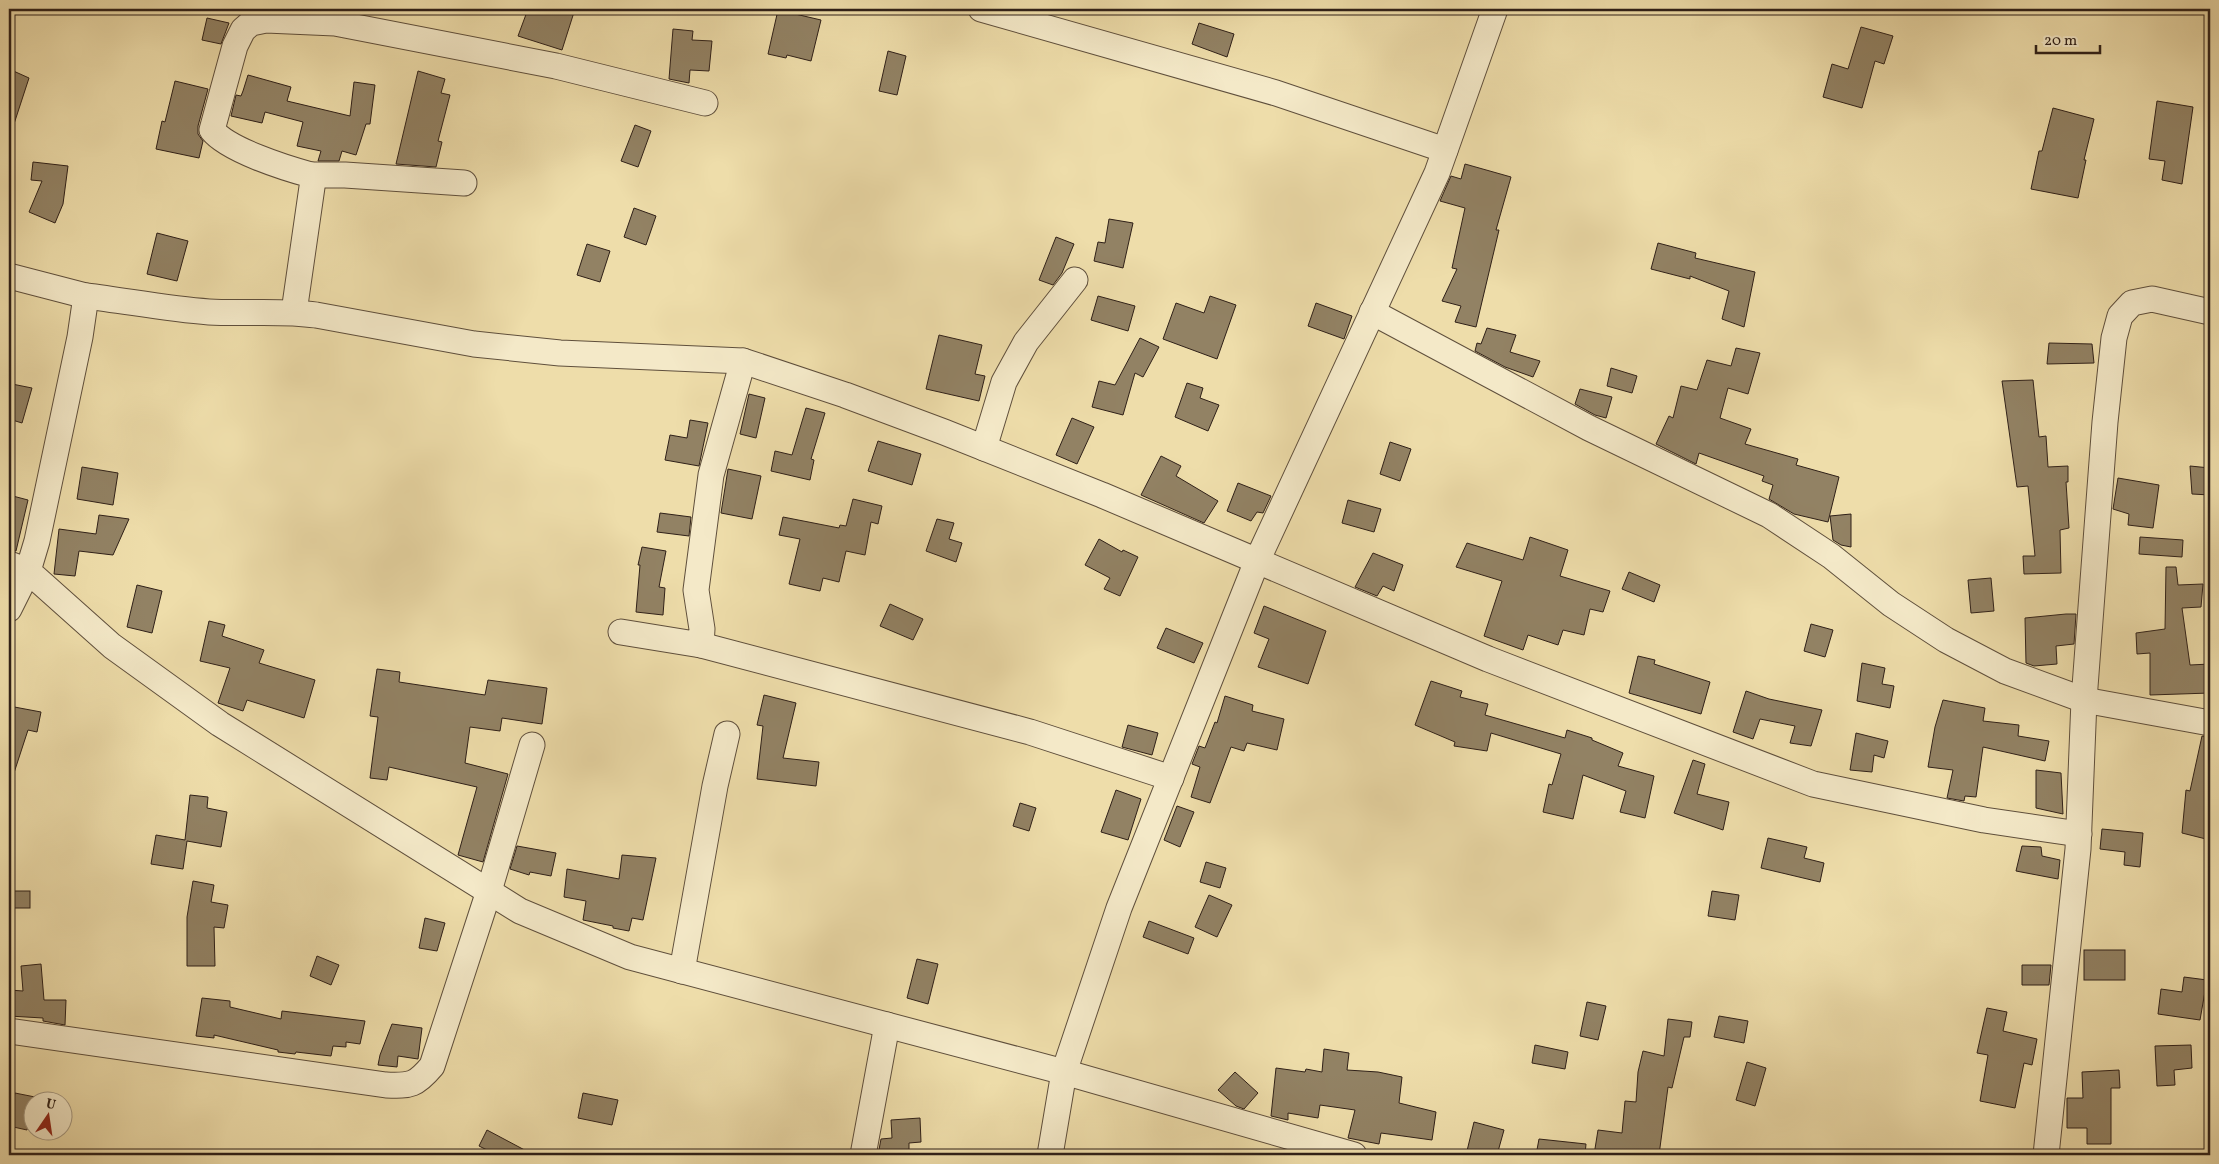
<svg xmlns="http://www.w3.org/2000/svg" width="2219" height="1164" font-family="Vollkorn,serif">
	<rect width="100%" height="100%" fill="#eda"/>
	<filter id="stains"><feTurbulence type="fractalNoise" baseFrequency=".004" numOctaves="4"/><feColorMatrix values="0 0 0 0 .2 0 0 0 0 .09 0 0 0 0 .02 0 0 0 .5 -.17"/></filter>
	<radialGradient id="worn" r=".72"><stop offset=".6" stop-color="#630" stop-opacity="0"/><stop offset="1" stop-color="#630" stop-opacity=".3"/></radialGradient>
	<g fill="#928264" stroke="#2f2018">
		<polygon points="528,9 575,9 562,50 518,36"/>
		<polygon points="778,10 821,20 811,61 787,55 786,58 768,54"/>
		<polygon points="207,18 229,23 221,44 202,40"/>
		<polygon points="1199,23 1234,34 1227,57 1192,44"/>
		<polygon points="1861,27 1893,36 1884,64 1875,61 1862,108 1823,97 1832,64 1848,69"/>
		<polygon points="673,29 693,31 692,40 712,41 709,71 690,70 689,83 669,79"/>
		<polygon points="888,51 906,56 897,95 879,91"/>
		<polygon points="9,69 29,78 12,130 9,130"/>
		<polygon points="418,71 445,79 441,93 450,95 438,141 442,142 436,167 396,164"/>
		<polygon points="248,75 291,87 287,101 350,116 354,82 375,85 370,124 366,124 356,155 342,151 339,161 318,161 321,151 297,146 303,122 265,112 262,123 231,116 236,95 241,96 243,91"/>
		<polygon points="175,81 208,89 198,126 198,134 203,141 199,158 156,149 162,121 165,122"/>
		<polygon points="2157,101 2193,107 2182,184 2162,180 2165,161 2149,159"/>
		<polygon points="2053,108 2094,119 2084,160 2086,160 2078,198 2031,189 2039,151 2042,151"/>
		<polygon points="635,125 651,131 638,167 621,161"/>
		<polygon points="33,162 68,166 63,204 55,223 29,212 42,181 31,180"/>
		<polygon points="1465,164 1511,177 1496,230 1499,230 1476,327 1455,322 1461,306 1442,301 1457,269 1452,268 1465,208 1440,201 1451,176 1461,179"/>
		<polygon points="634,208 656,216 646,245 624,237"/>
		<polygon points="1109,219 1133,223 1123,268 1094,261 1098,242 1105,243"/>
		<polygon points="157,233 188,241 177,281 147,274"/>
		<polygon points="1056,237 1074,244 1062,273 1053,285 1039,280"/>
		<polygon points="1658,243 1696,253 1695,258 1755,272 1744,327 1722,319 1729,291 1690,276 1690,279 1651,269"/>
		<polygon points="587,244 610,251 600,282 577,275"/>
		<polygon points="1098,296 1135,306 1128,331 1091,320"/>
		<polygon points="1210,296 1236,305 1217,359 1163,339 1176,303 1204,313"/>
		<polygon points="1316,303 1352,316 1344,339 1308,326"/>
		<polygon points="1487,328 1516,335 1510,352 1540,361 1533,377 1505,367 1475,351 1477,343 1481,344"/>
		<polygon points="939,335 982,345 975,374 985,376 979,401 926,389"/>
		<polygon points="1140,338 1159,347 1143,377 1135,373 1123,415 1092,407 1099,381 1115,385"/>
		<polygon points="2049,343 2092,344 2094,363 2047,364"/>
		<polygon points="1736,348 1760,353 1748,394 1728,388 1720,418 1751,429 1745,444 1798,459 1796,465 1839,477 1828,522 1794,514 1769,499 1773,485 1762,481 1764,476 1699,453 1696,464 1656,444 1669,416 1673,418 1681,386 1697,390 1707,360 1731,366"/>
		<polygon points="1611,368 1637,376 1632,393 1607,386"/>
		<polygon points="2033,380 2039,437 2046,436 2048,467 2068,466 2068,482 2066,482 2069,528 2060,530 2061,573 2024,574 2023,556 2035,556 2028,486 2017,487 2002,381"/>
		<polygon points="1187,383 1203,388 1200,398 1219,405 1208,431 1175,417"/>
		<polygon points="12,384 32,388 22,423 9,419 9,399"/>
		<polygon points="1580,389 1612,397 1606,418 1595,415 1575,404"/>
		<polygon points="749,394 765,398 756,438 740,434"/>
		<polygon points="806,408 825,413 811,459 814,460 810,480 771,471 775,451 792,455"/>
		<polygon points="1072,418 1094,427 1077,464 1056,455"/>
		<polygon points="690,420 708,423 699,466 665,460 670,435 687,438"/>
		<polygon points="878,441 921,454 912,485 868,471"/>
		<polygon points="1390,442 1411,449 1400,481 1380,474"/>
		<polygon points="1161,456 1181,466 1176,476 1218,501 1204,523 1141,495"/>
		<polygon points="2190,466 2210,468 2210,495 2192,494"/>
		<polygon points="82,467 118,473 113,505 77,499"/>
		<polygon points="728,469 761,476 752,519 721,513"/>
		<polygon points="2118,478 2159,485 2153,528 2128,525 2129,514 2113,509"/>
		<polygon points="1238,483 1271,496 1263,513 1257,512 1251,521 1227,511"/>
		<polygon points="9,495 28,500 16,551 9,550"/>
		<polygon points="853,499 882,506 878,524 871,522 865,555 846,551 839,582 823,578 820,591 789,584 800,539 779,535 783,517 839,528 840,525 846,526"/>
		<polygon points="1348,500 1381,509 1374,532 1342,523"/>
		<polygon points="660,513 691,517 689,536 657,532"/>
		<polygon points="1851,514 1851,547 1841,545 1833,540 1830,516"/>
		<polygon points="99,515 129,519 113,555 79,551 75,576 54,574 59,529 96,534"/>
		<polygon points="937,519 954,523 949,539 962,543 956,562 926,551"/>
		<polygon points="1530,537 1568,550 1560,576 1610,591 1603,612 1590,609 1584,635 1563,630 1558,645 1528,635 1523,650 1484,636 1502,581 1456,567 1467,543 1523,560"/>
		<polygon points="2140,537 2183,540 2182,557 2139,554"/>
		<polygon points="1099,539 1122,552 1123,550 1138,557 1120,596 1104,589 1110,578 1085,565"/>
		<polygon points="642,547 666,551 659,587 665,588 663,615 636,612 640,565 638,565"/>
		<polygon points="1373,553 1403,565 1394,591 1383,586 1377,596 1355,587"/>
		<polygon points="2166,567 2176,567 2178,585 2203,584 2201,607 2182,608 2190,665 2210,664 2210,693 2150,695 2150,653 2137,654 2136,633 2165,629"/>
		<polygon points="1629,572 1660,585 1654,602 1622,589"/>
		<polygon points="1991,578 1994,611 1971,613 1968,580"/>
		<polygon points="137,585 162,591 152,633 127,627"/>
		<polygon points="890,604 923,619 913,640 880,626"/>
		<polygon points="1264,606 1326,631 1308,684 1258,667 1269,639 1254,633"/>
		<polygon points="2066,614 2076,614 2074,644 2056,646 2057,664 2034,666 2026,663 2025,618"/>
		<polygon points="209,621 225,625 222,636 264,650 259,663 315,680 304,718 247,700 243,711 218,703 230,668 200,661"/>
		<polygon points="1811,624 1833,630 1825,657 1804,651"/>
		<polygon points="1166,628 1203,643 1194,663 1157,648"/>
		<polygon points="1638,656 1655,660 1654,664 1710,682 1701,714 1629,693"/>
		<polygon points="1862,663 1885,668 1882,684 1894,686 1890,708 1857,701"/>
		<polygon points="377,669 400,672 399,682 485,695 488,680 547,688 542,724 502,718 500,731 470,727 465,763 508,774 483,862 458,855 477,787 389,767 387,780 370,778 378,717 370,716"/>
		<polygon points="1431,681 1462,691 1460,697 1488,704 1485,715 1565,738 1567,730 1592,738 1592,740 1623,753 1618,766 1654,776 1645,818 1620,812 1626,791 1583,775 1573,819 1543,812 1549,784 1552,785 1561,754 1491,733 1487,751 1454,746 1455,742 1415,725"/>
		<polygon points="1746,691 1769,699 1822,710 1811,746 1790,743 1795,726 1760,719 1753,739 1733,732"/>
		<polygon points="764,695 796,703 783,758 819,762 816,786 757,779 763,726 757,725"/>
		<polygon points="1225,696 1253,705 1252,711 1284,719 1277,750 1247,743 1244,751 1231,747 1210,803 1191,797 1200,767 1192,764 1199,746 1205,748 1215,722 1217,723"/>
		<polygon points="1943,700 1985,708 1983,721 2019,725 2018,736 2049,741 2045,761 1983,747 1976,797 1965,796 1964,801 1947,798 1953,770 1928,767 1935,727"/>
		<polygon points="9,706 41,712 37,732 28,730 12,779 9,778"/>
		<polygon points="1128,725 1158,733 1152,755 1122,747"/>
		<polygon points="1856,733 1888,741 1884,758 1874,755 1872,772 1850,770"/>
		<polygon points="2202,736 2210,737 2210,840 2182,833 2186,790 2190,791"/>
		<polygon points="1693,760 1705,764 1697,794 1729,802 1723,830 1674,813"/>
		<polygon points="2036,770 2061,773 2063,814 2036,808"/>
		<polygon points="1116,790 1141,799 1128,840 1101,832"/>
		<polygon points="190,795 208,797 207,808 227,812 221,847 187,841 183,869 151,864 156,835 185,840"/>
		<polygon points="1020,803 1036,808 1029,831 1013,826"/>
		<polygon points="1177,806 1194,812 1180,847 1164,840"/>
		<polygon points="2102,829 2143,833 2140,867 2124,865 2125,852 2100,849"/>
		<polygon points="1768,838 1807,847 1804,858 1824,863 1820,882 1761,868"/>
		<polygon points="517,846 556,853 551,876 530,872 529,875 510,869"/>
		<polygon points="2022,846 2041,847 2042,856 2060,860 2058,879 2016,871"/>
		<polygon points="622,855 656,858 643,920 632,918 629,931 613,928 613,926 583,920 586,901 564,897 567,869 619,879"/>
		<polygon points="1206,862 1226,868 1220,888 1200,882"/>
		<polygon points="193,881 214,885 211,902 228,905 224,928 214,927 215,966 187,966 187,917"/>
		<rect x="9" y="891" width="21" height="17"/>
		<polygon points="1712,891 1739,895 1735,920 1708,916"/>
		<polygon points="1209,895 1232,905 1217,937 1195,927"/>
		<polygon points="425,918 445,923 437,951 419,948"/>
		<polygon points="1149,921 1194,938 1188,954 1143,937"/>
		<rect x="2084" y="950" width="41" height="30"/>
		<polygon points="317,956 339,965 331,985 310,976"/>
		<polygon points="917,959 938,964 928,1004 907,998"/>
		<polygon points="41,964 44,1000 66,1000 65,1025 43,1021 43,1018 9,1016 9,990 23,991 21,966"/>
		<polygon points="2022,965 2051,965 2049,985 2022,985"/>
		<polygon points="2184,977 2207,980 2200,1020 2158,1014 2161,989 2182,992"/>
		<polygon points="202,998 230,1001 230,1007 281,1019 282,1011 365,1021 360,1044 346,1042 346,1047 333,1046 331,1056 296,1052 295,1054 278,1052 278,1050 214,1035 214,1038 196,1036"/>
		<polygon points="1587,1002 1606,1006 1598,1040 1580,1036"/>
		<polygon points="1987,1008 2007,1012 2003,1031 2037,1039 2032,1065 2024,1063 2015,1108 1980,1101 1988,1055 1977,1053"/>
		<polygon points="1719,1016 1748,1021 1744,1043 1714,1037"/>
		<polygon points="1668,1019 1692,1022 1690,1037 1684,1037 1672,1088 1668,1087 1659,1155 1594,1155 1598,1130 1622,1133 1625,1101 1636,1102 1638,1072 1643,1051 1664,1056"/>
		<polygon points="392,1024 422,1028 418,1059 398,1056 397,1067 378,1065 380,1055"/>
		<polygon points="1535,1045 1568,1052 1565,1069 1532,1063"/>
		<polygon points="2191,1045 2192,1068 2174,1070 2175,1085 2157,1086 2155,1046"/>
		<polygon points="1324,1049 1349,1053 1347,1070 1378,1072 1402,1077 1399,1103 1436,1112 1432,1140 1381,1133 1379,1144 1348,1138 1355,1110 1320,1105 1318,1118 1288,1113 1288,1120 1271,1116 1276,1068 1305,1072 1306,1069 1322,1072"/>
		<polygon points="1747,1062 1766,1068 1755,1106 1736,1100"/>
		<polygon points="2119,1070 2120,1088 2111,1088 2111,1144 2087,1144 2087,1128 2067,1128 2067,1098 2083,1098 2082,1072"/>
		<polygon points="1235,1072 1258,1093 1244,1109 1236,1106 1218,1090"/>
		<polygon points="15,1093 35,1097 27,1130 9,1126"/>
		<polygon points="583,1093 618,1100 612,1125 578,1118"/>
		<polygon points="920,1118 921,1142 909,1143 909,1155 878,1155 881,1139 892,1138 891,1120"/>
		<polygon points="1474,1122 1504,1130 1497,1155 1466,1155"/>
		<polygon points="487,1130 534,1155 497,1155 479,1146"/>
		<polygon points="1539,1139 1586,1144 1585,1155 1536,1155"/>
	</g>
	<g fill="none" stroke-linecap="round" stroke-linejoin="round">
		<defs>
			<g id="minor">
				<polyline points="981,9 1276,93 1445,150"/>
				<polyline points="311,175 345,175 464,183"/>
				<polyline points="9,276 86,296 80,337 37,541 28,571 112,646 220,724 520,911 630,957 1064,1072 1354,1155"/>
				<path d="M86 296C127 301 168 309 209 312 245 314 280 310 316 315L474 344 560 353 743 361 845 395 944 432 1102 495 1488 659 1813 784 1984 820 2079 834"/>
				<path d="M294 312 313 180 311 175C285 168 228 150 212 130L235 46 243 30 251 23 266 20 335 23 556 66 705 103"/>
				<polyline points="1372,312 1589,428 1769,515 1831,556 1891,604 1946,640 2005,671 2084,700 2210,723"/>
				<polyline points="984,448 1004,382 1026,342 1075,280"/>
				<polyline points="9,564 28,571 9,609"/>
				<polyline points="621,632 701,645 702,629 696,590 711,475 743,361"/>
				<polyline points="701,645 1030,732 1171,778"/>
				<polyline points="682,971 715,786 727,734"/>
				<path d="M9 1031 386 1085C411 1086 416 1085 432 1066L489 891 532 745"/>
				<polyline points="863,1155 887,1025"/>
				<polyline points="1050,1155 1064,1072 1119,908 1257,561 1437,173 1495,9"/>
				<polyline points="2046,1155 2078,849 2084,700 2105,422 2114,338 2120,316 2132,303 2152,299 2210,312"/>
			</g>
		</defs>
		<use href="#minor" stroke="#5f4f3c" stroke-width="27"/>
		<use href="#minor" stroke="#f4e9c8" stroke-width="25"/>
	</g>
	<rect width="2219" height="1164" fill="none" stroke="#eda" stroke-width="30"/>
	<rect x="10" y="10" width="2199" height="1144" fill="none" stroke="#2f2018" stroke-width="2.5"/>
	<rect x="15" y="15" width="2189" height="1134" fill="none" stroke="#2f2018"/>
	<g transform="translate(48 1116) rotate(13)"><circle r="24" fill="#f4e9c8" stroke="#a59982"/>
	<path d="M0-4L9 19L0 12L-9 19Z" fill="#8f2418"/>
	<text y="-8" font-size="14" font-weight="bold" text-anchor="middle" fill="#2f2018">U</text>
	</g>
	<path d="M2036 45v8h64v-8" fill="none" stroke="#2f2018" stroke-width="2.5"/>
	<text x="2044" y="45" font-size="15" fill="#2f2018" stroke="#f4e9c8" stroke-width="4" paint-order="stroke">20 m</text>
	<rect width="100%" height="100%" filter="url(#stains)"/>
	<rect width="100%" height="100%" fill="url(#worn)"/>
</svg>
